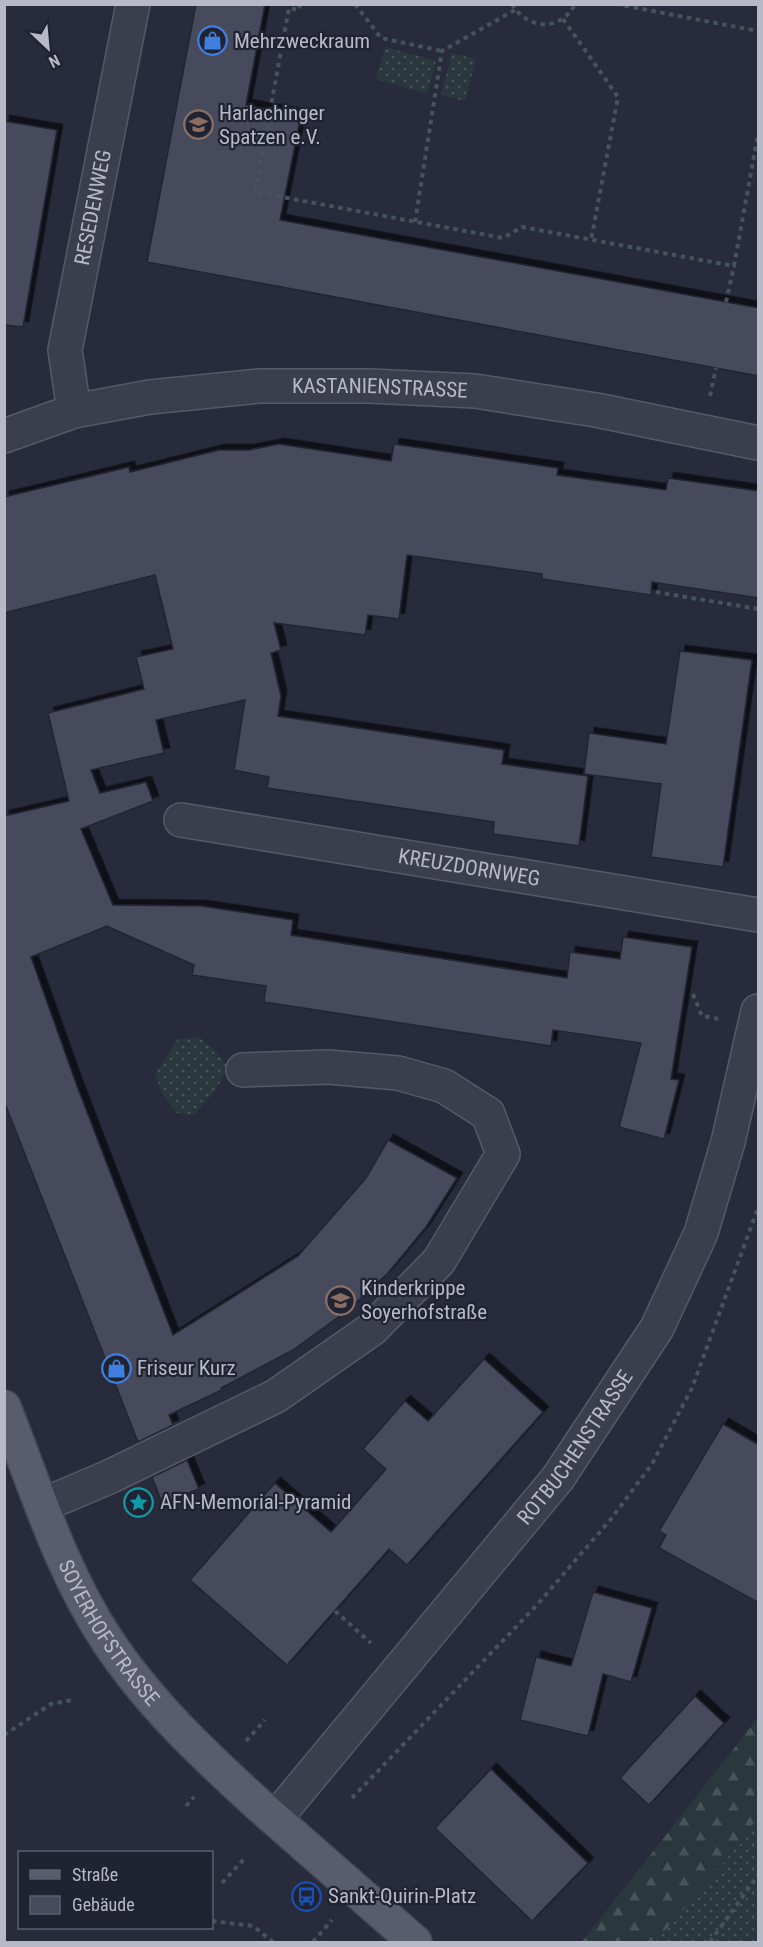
<svg xmlns="http://www.w3.org/2000/svg" width="763" height="1947" font-family="'Roboto Condensed',sans-serif">
	<defs>
		<pattern id="grass-dots" width="8" height="8" patternUnits="userSpaceOnUse" patternTransform="scale(1.5)"><rect width="8" height="8" fill="#2a383e"/><path d="M2 2h.1M6 6h.1" fill="none" stroke="#475358" stroke-width="1.8" stroke-linecap="round"/></pattern>
		<pattern id="forest-firs" width="22" height="20" patternUnits="userSpaceOnUse" patternTransform="scale(1.5)"><rect width="22" height="20" fill="#2a383e"/><path d="M5 1l3.5 6h-7zM16 11l3.5 6h-7z" fill="#475358"/></pattern>
		<filter id="shadow"><feDropShadow dx="5.5" dy="-5.5" stdDeviation="0" flood-color="#0009"/></filter>
	</defs>
	<rect width="100%" height="100%" fill="#272b3c"/>
	<g fill="url(#grass-dots)">
		<polygon points="385,47 436,61 427,94 376,79"/>
		<polygon points="452,53 476,59 465,101 441,95"/>
		<polygon points="199,1037 216,1051 228,1068 216,1090 194,1115 177,1113 163,1095 155,1074 178,1039"/>
		<polygon points="758,1718 758,1942 582,1942"/>
	</g>
	<polygon fill="url(#forest-firs)" points="758,1718 758,1817 735,1849 655,1942 582,1942"/>
	<g fill="#474a5d" stroke="#222533" stroke-width="1.5" filter="url(#shadow)">
		<polygon points="196,4 265,4 246,105 301,115 280,220 759,308 759,376 147,262"/>
		<polygon points="4,121 57,130 23,327 4,325"/>
		<polygon points="279,444 391,461 394,444 558,468 557,475 666,490 668,478 759,491 759,598 652,582 651,595 542,579 542,574 407,555 399,619 368,615 365,635 274,623 281,650 271,653 281,696 278,716 504,750 502,764 588,776 579,846 493,834 494,822 267,788 269,777 234,770 245,700 156,720 164,753 91,770 100,793 146,782 153,801 81,829 113,905 201,906 248,913 293,920 291,935 567,978 570,952 620,959 623,937 692,947 671,1079 679,1080 664,1139 619,1127 641,1043 553,1030 551,1046 264,1002 266,986 192,975 194,965 107,926 31,957 77,1086 173,1335 298,1256 366,1178 388,1140 457,1178 426,1227 388,1273 348,1310 293,1350 221,1388 222,1390 169,1415 173,1425 138,1442 4,1101 4,816 69,801 48,713 144,689 136,657 173,649 155,575 4,613 4,497 129,467 130,472 219,450 249,450"/>
		<polygon points="680,651 752,660 723,867 651,857 661,784 584,774 589,733 666,744"/>
		<polygon points="484,1359 543,1412 407,1565 389,1549 287,1665 190,1580 275,1483 331,1532 386,1469 363,1449 405,1401 428,1421"/>
		<polygon points="723,1424 759,1445 759,1603 659,1548 666,1535 659,1531"/>
		<polygon points="187,1460 199,1489 162,1503 152,1477"/>
		<polygon points="593,1592 652,1608 631,1682 603,1674 588,1736 520,1720 536,1657 571,1666"/>
		<polygon points="695,1696 724,1723 649,1805 620,1778"/>
		<polygon points="491,1769 588,1863 532,1921 435,1828"/>
	</g>
	<g fill="none" stroke-linecap="round" stroke-linejoin="round">
		<defs>
			<g id="minor">
				<path id="s1" d="M74 411 65 350 133 4"/>
				<path id="s2" d="M4 436 74 411 150 397 259 386H370L475 391 596 410 758 443"/>
				<path id="s3" d="M181 820 758 915"/>
				<polyline points="43,1505 109,1477 276,1396 372,1329 439,1261 503,1154 488,1114 444,1086 398,1073 328,1067 243,1070"/>
				<path id="s4" d="M275 1819 558 1478 657 1328 701 1233 728 1142 758 1011"/>
			</g>
			<g id="major">
				<path id="s5" d="M4 1407C35 1485 60 1569 107 1640 149 1704 205 1756 261 1807 312 1852 363 1897 415 1942"/>
			</g>
		</defs>
		<use href="#minor" stroke="#565967" stroke-width="36"/>
		<use href="#major" stroke="#444755" stroke-width="36"/>
		<g stroke="#47535a" stroke-width="4" stroke-dasharray="4.5 4.5" stroke-linecap="butt">
			<polyline points="300,4 299,10 289,8 255,192 503,238 522,227 734,266 758,134"/>
			<polyline points="355,4 381,38 442,51"/>
			<path d="M512 4C527 30 561 32 575 4"/>
			<polyline points="616,4 758,31"/>
			<polyline points="563,19 618,97 591,240"/>
			<polyline points="415,222 442,51 515,10"/>
			<polyline points="726,302 734,266"/>
			<polyline points="710,396 716,368"/>
			<polyline points="656,592 758,609"/>
			<polyline points="693,994 702,1016 719,1019"/>
			<polyline points="335,1611 371,1643"/>
			<polyline points="4,1735 51,1704 72,1700"/>
			<polyline points="246,1741 265,1720"/>
			<polyline points="352,1798 536,1606 611,1519 652,1464 692,1388 758,1208"/>
			<polyline points="186,1806 194,1797"/>
			<polyline points="222,1883 244,1859"/>
			<polyline points="212,1921 253,1926 273,1942"/>
			<polyline points="313,1942 332,1920"/>
			<polyline points="710,1942 758,1875"/>
		</g>
		<use href="#minor" stroke="#3b3e4c" stroke-width="33"/>
		<use href="#major" stroke="#595c6c" stroke-width="33"/>
	</g>
	<defs>
		<symbol id="shop-ring" viewBox="-11 -11 22 22"><circle r="9.5" fill="#202331" stroke="#3f7fe0" stroke-width="1.5"/><path d="M-5-2.5h2.3a2.7 3.5 0 0 1 5.4 0H5L5.5 6h-11ZM-1.5-2.5h3a1.5 2.3 0 0 0-3 0Z" fill="#3f7fe0"/></symbol>
		<symbol id="school-ring" viewBox="-11 -11 22 22"><circle r="9.5" fill="#202331" stroke="#8d6e63" stroke-width="1.5"/><path d="M0-5L7-2L0 1L-7-2ZM-4 1L0 2.5L4 1V4Q0 6-4 4Z" fill="#8d6e63"/></symbol>
		<symbol id="sight-ring" viewBox="-11 -11 22 22"><circle r="9.5" fill="#202331" stroke="#0f9aa8" stroke-width="1.5"/><path d="M0-6L1.8-2.2L6-1.7L2.9 1.2L3.7 5.4L0 3.3L-3.7 5.4L-2.9 1.2L-6-1.7L-1.8-2.2Z" fill="#0f9aa8"/></symbol>
		<symbol id="bus-ring" viewBox="-11 -11 22 22"><circle r="9.5" fill="#202331" stroke="#1a4fb4" stroke-width="1.5"/><path d="M-5-6H5V4H4V6H2V4H-2V6H-4V4H-5ZM-3.5-4V0h7V-4ZM-3.5 1.2v1.5H-2V1.2ZM2 1.2v1.5H3.5V1.2Z" fill="#1a4fb4"/></symbol>
	</defs>
	<g fill-rule="evenodd">
		<use href="#shop-ring" x="196" y="24" width="33" height="33"/>
		<use href="#school-ring" x="182" y="108" width="33" height="33"/>
		<use href="#school-ring" x="324" y="1284" width="33" height="33"/>
		<use href="#shop-ring" x="100" y="1352" width="33" height="33"/>
		<use href="#sight-ring" x="122" y="1486" width="33" height="33"/>
		<use href="#bus-ring" x="290" y="1880" width="33" height="33"/>
	</g>
	<g text-anchor="middle" dominant-baseline="central" stroke-width="4.5" stroke-linejoin="round" paint-order="stroke">
		<g font-size="21" fill="#b7b9c7" stroke="#202331" text-anchor="start">
			<text x="234" y="41">Mehrzweckraum</text>
			<text x="219" y="113">Harlachinger<tspan x="219" dy="24">Spatzen e.V.</tspan></text>
			<text x="361" y="1288">Kinderkrippe<tspan x="361" dy="24">Soyerhofstraße</tspan></text>
			<text x="137" y="1368">Friseur Kurz</text>
			<text x="160" y="1502">AFN-Memorial-Pyramid</text>
			<text x="328" y="1896">Sankt-Quirin-Platz</text>
		</g>
		<g font-size="21" fill="#b7b9c7" stroke="#202331">
			<text stroke="none"><textPath href="#s1" startOffset="207">RESEDENWEG</textPath></text>
			<text stroke="none"><textPath href="#s2" startOffset="382">KASTANIENSTRASSE</textPath></text>
			<text stroke="none"><textPath href="#s3" startOffset="292">KREUZDORNWEG</textPath></text>
			<text stroke="none"><textPath href="#s4" startOffset="478">ROTBUCHENSTRASSE</textPath></text>
			<text stroke="none"><textPath href="#s5" startOffset="250">SOYERHOFSTRASSE</textPath></text>
		</g>
	</g>
	<rect width="763" height="1947" fill="none" stroke="#b7b9c7" stroke-width="12"/>
	<rect x="18" y="1851" width="195" height="78" fill="#202331" stroke="#5c5f6d" stroke-width="1.5"/>
	<rect x="30" y="1870" width="30" height="9" fill="#595c6c" stroke="#5c5f6d" stroke-width="1.5"/>
	<text x="72" y="1881" font-size="18" fill="#b7b9c7">Straße</text>
	<rect x="30" y="1896" width="30" height="18" fill="#474a5d" stroke="#5c5f6d" stroke-width="1.5"/>
	<text x="72" y="1911" font-size="18" fill="#b7b9c7">Gebäude</text>
	<g transform="translate(48 48) rotate(154)" stroke="#202331" stroke-width="4.5" paint-order="stroke">
	<path d="M0-4.5L10 22L0 15L-10 22Z" fill="#b7b9c7"/>
	<text y="-9" font-size="16" font-weight="bold" text-anchor="middle" fill="#b7b9c7">N</text>
	</g>
</svg>
